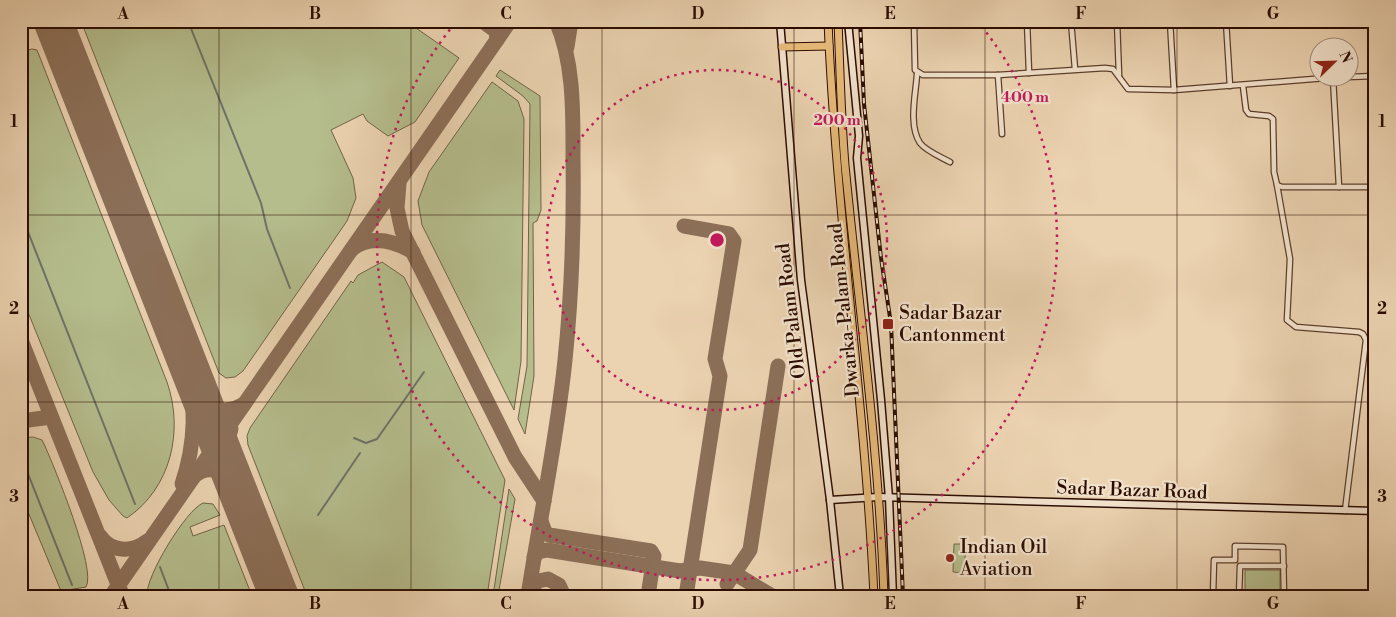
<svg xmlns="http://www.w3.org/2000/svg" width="1396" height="617" font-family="'Libre Bodoni',serif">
	<rect width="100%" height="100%" fill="#ebd2b0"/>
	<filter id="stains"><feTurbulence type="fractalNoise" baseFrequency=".004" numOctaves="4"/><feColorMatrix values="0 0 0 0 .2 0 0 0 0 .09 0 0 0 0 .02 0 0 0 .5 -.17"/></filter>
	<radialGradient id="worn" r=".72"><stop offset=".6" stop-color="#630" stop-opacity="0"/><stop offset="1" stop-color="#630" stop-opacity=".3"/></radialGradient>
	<g fill="#b5bd8d" stroke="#706447">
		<polygon points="81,21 406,21 459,58 415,122 388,136 367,121 363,114 331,130 353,178 356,198 347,221 243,371 235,377 226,378 219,373"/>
		<path d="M32 49 37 50 167 382C184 431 171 488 127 518L123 516 109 500 93 472 21 295V52Z"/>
		<polygon points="500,70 540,96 541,210 537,221 533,223 534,376 525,434 518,419 527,366 530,104 523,96 496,76"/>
		<polygon points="492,82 518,101 524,119 521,361 514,410 422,225 418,201 429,172"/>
		<polygon points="382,262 404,277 505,480 487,596 307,596 248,445 247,436 250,428 351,281 353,283 358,275"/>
		<path d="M33 437 42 440 44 444C54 466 97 570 86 587L61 591 21 495V438Z"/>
		<polygon points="509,489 515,499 498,596 493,596"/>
		<path d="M203 503 213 504 220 515 190 527 193 536 224 525 252 596H147C145 577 186 510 203 503Z"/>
		<polygon points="954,544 966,544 964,573 953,572"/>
		<rect x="1245" y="570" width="35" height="21"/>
	</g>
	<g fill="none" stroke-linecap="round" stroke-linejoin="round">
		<g stroke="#6d7368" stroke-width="2">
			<polyline points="188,21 261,203 267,229 290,288"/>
			<polyline points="21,214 135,504"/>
			<polyline points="354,438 366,443 377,439 424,372"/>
			<polyline points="21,456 72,585"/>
			<polyline points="318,515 360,453"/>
			<polyline points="160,567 171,596"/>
		</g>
		<g stroke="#8c6f58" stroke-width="15">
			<polyline points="482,21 496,31 497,40"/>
			<polyline points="567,47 571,21"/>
			<polyline points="399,184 397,208 402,231 515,457 544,501"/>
			<polyline points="684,226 729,234 734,241 715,359 720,376 686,596"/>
			<path d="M352 249C371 234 394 241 413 252"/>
			<polyline points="21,340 121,592"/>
			<path d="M200 397C213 411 227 414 244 404"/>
			<polyline points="21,421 51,417"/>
			<polyline points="230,471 225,450 231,429"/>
			<path d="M193 477C209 463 225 471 236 486"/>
			<path d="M182 484C196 443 197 403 185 361"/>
			<polyline points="541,521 545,532 549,535 651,551 654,556 648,596"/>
			<path d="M100 536C111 552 132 553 147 541"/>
			<polyline points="534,557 538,552 547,550 680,571 700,568 734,573 772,596"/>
			<polyline points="727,584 750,550 778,366"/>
			<polyline points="529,591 538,581 548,579 559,585 564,596"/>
			<polyline points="111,596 510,21"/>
			<path d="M528 596C540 517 557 439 565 360 572 292 574 223 573 156 573 112 574 62 556 21"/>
		</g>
		<polyline stroke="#8c6f58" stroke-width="39" points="53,21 279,596"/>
		<defs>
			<g id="street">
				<polyline points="914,21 915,70 923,75 998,75 1105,68 1113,69 1128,89 1174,90 1326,78"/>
				<polyline points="1027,21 1029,73"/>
				<polyline points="1071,21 1075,69"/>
				<polyline points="1117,21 1119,75"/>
				<polyline points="1170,21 1174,90"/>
				<polyline points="1226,21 1230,86"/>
				<path d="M917 74C916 93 908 125 920 143 926 151 941 157 950 162"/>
				<polyline points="998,75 1002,134"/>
				<polyline points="1348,77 1375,76"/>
				<polyline points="1333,78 1339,187"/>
				<polyline points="1243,86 1246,110 1249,114 1269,116 1273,119 1274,172 1277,185 1282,187 1375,187"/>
				<polyline points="1277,185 1290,259 1287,320 1296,327 1359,332 1363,334 1366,340 1345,511"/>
				<polyline points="1239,595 1284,595"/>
				<polyline points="1213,596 1214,560 1235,560 1235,546 1283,547 1284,596"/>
				<polyline points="1239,596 1240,566 1284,566"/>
			</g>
			<g id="secondary">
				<polyline points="780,21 801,280 830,500 840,596"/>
				<polyline points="848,21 859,136 857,158 881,400 889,498 893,596"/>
				<polyline points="830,500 878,497 1375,511"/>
			</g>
			<g id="primary">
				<path d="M828 21C836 213 865 404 874 596"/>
				<path d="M838 21C840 69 841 117 845 165 859 308 879 452 884 596"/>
				<polyline points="782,47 829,46"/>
			</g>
		</defs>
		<use href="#street" stroke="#5c3e2d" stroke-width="7"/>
		<use href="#secondary" stroke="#2c0c01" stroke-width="9"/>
		<use href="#primary" stroke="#2c0c01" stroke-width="9"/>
		<use href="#street" stroke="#f2e2cc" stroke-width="4.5"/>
		<use href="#secondary" stroke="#f2e2cc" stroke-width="6"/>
		<use href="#primary" stroke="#e6b978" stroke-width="7"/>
		<defs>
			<polyline id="rail" points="860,21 864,104 881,258 891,324 903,596"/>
		</defs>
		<use href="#rail" stroke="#2c0c01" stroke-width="4"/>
		<use href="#rail" stroke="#f2e2cc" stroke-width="2" stroke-dasharray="5.5" stroke-linecap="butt"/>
	</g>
	<path fill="none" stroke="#2c0c01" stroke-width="1" stroke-opacity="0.55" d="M219 21V596M411 21V596M602 21V596M794 21V596M985 21V596M1177 21V596M21 215H1375M21 402H1375"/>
	<g fill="none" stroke="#c2185b" stroke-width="2.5" stroke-dasharray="2.5 5">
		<circle cx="717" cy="240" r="170"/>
		<path d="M977 21A340 340 0 1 1 457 21"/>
	</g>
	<g fill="#8f2418" stroke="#f2e2cc" stroke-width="2">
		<rect x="882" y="318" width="12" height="12" rx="2.5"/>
		<circle cx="950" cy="558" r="5"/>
	</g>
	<g text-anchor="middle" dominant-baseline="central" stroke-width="4.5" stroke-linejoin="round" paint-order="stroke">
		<g font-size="19" fill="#2c0c01" stroke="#f2e2cc">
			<text transform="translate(844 310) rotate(-96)">Dwarka-Palam Road</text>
			<text transform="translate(791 311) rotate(-97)">Old Palam Road</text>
			<text transform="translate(1132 490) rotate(2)">Sadar Bazar Road</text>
		</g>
		<g font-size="19" fill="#2c0c01" stroke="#f2e2cc" text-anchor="start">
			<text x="899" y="313">Sadar Bazar<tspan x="899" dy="22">Cantonment</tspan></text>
			<text x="960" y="547">Indian Oil<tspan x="960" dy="22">Aviation</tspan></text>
		</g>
	</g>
	<circle cx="717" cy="240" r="8" fill="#c2185b" stroke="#f2e2cc" stroke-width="2.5"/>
	<g font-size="15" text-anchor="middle" font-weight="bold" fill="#c2185b" stroke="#f2e2cc" stroke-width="4.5" stroke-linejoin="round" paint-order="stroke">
		<text x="1025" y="102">400 m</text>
		<text x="837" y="125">200 m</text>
	</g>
	<rect width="1396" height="617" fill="none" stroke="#ebd2b0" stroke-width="55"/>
	<g transform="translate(1334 62) rotate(67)"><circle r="24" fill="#f2e2cc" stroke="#a38c7b"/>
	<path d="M0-4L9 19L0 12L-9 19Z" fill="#8f2418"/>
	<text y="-8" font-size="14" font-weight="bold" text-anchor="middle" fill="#2c0c01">N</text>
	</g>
	<rect x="28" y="28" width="1340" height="562" fill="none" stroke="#2c0c01" stroke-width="2"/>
	<g font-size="16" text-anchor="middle" font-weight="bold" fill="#2c0c01">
		<text x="123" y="19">A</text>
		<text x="315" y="19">B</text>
		<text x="506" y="19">C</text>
		<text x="698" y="19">D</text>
		<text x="890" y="19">E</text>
		<text x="1081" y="19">F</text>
		<text x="1273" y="19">G</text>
		<text x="14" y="127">1</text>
		<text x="1382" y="127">1</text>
		<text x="14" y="314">2</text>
		<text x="1382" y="314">2</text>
		<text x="14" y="502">3</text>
		<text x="1382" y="502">3</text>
		<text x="123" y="609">A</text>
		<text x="315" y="609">B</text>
		<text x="506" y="609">C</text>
		<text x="698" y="609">D</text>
		<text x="890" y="609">E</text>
		<text x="1081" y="609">F</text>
		<text x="1273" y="609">G</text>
	</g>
	<rect width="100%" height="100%" filter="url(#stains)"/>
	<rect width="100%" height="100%" fill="url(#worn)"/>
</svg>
